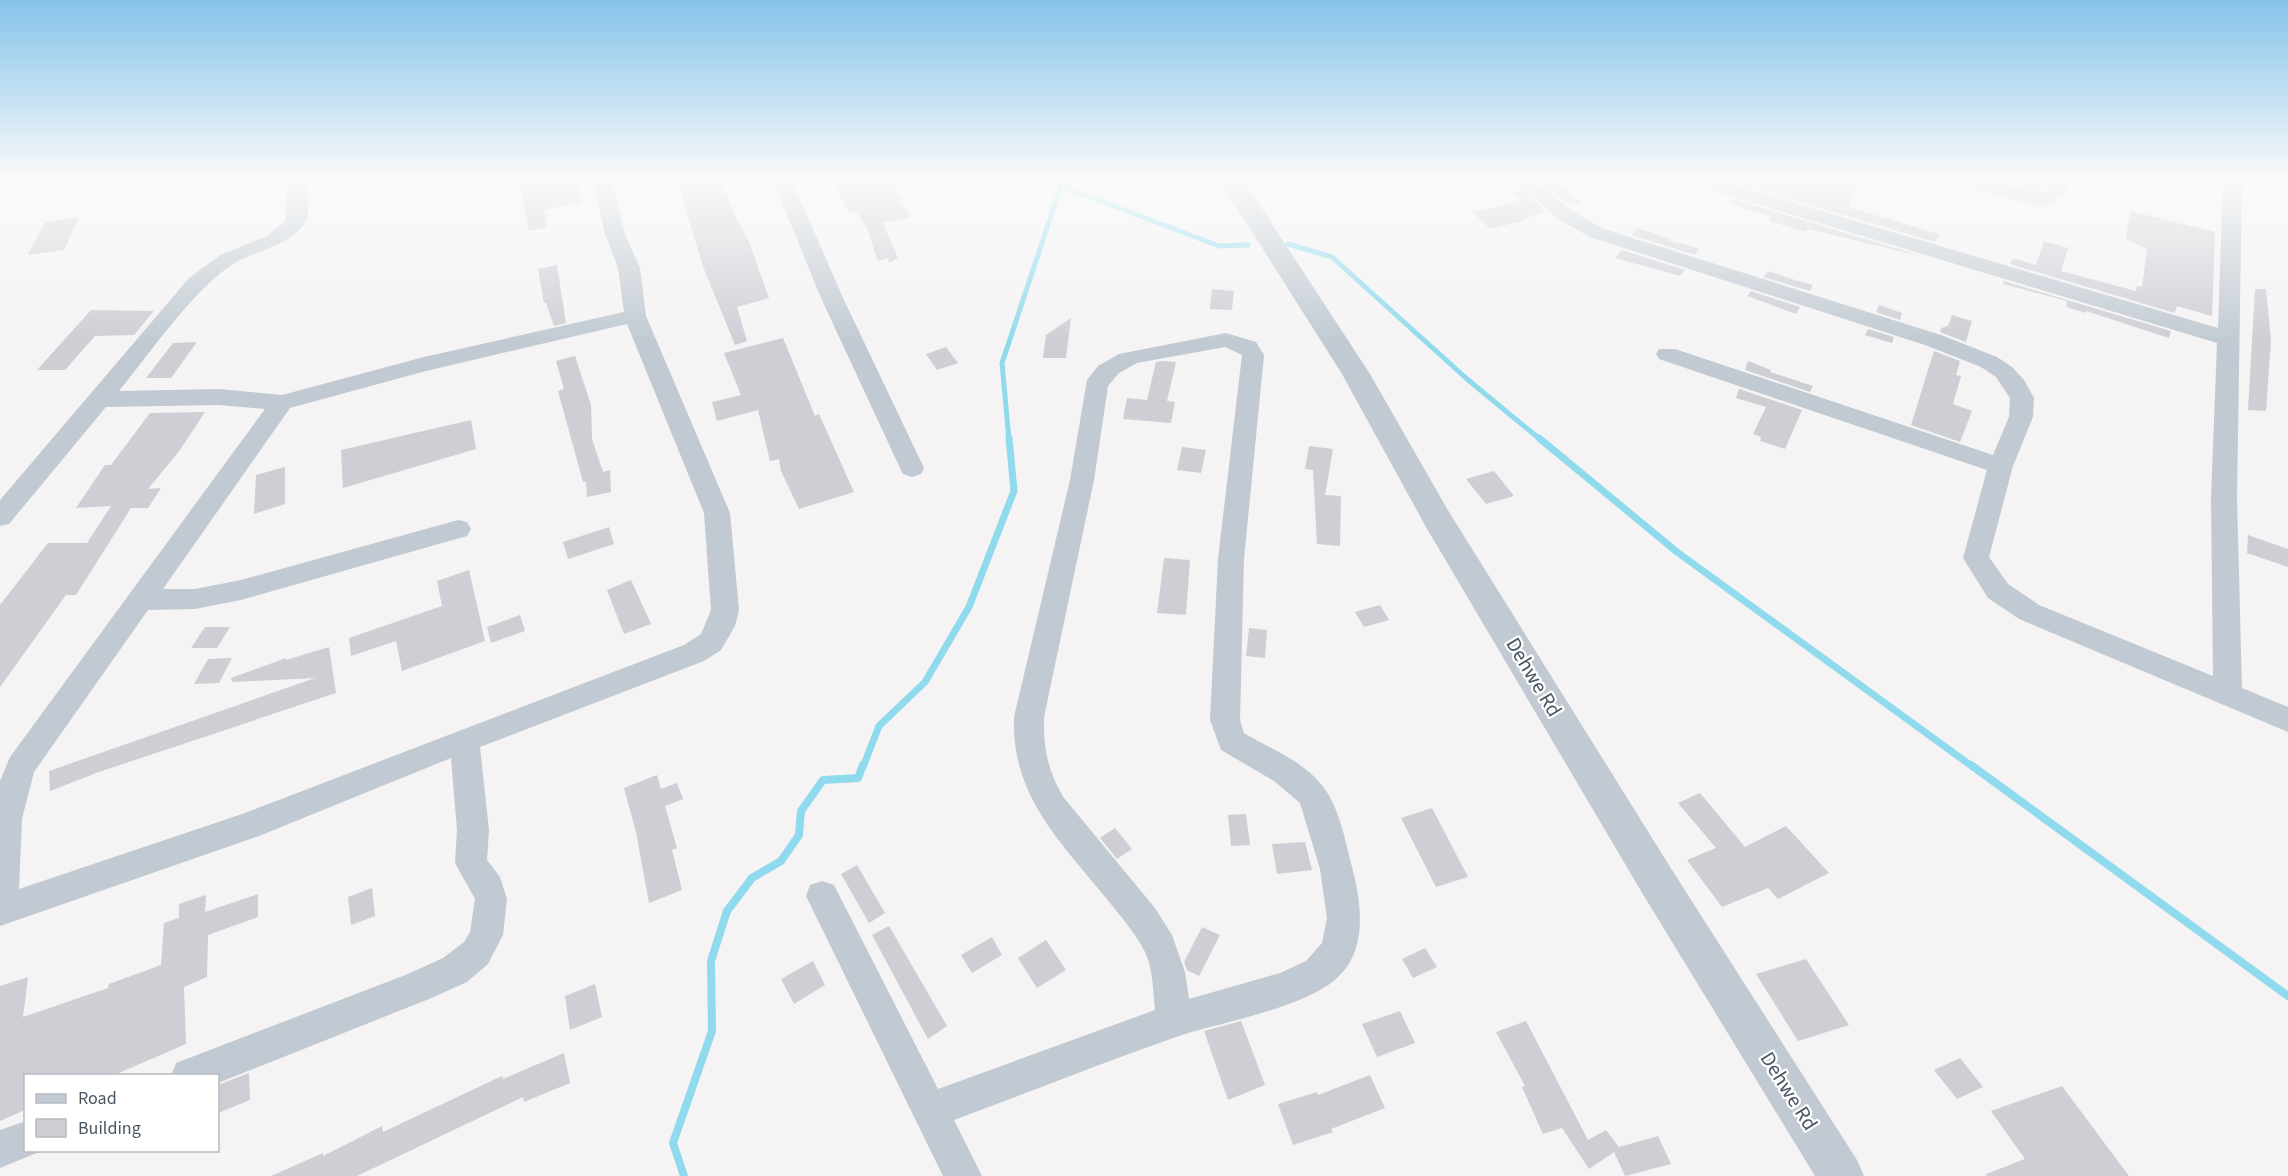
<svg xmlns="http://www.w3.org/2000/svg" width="2288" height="1176" font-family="'Source Sans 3',sans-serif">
	<rect width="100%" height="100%" fill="#f5f3f3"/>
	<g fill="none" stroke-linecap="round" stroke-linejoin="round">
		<g stroke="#90daee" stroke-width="5">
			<polyline points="1061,186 1219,246 1248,245"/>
			<polyline points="1288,244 1332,257 1467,379 1541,440"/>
			<polyline points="1009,440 1002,363 1061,186 1058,178"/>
		</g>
		<g stroke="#90daee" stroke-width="7">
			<polyline points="1539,438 1677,552 1973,767"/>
			<polyline points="863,767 879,726 925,682 969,607 1014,491 1009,438"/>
		</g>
		<g stroke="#90daee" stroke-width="8">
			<polyline points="1971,765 2288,996"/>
			<polyline points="684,1176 673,1143 712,1031 711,961 727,911 752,878 781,861 799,835 801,811 823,780 858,778 863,765"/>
		</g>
	</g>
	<g fill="#cdcfd5">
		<polygon points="518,178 577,178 581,202 544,210 547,227 529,231"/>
		<polygon points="676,178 721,178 734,214 749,242 769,298 737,307 747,341 735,345 704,269"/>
		<polygon points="829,178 888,178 910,217 883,223 898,258 890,263 887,258 878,261 867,228 856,212 849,213"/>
		<polygon points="1749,178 1772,184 1773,178 1863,178 1848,207 1939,234 1935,242 1743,185"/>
		<polygon points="2027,178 2038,178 2049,181 2046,187 2040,191 2023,187"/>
		<polygon points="1555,180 1567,190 1572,189 1574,196 1581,202 1569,205 1543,184"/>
		<polygon points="1522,190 1546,211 1524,218 1527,220 1490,229 1473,212 1523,200 1512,192"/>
		<polygon points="1733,199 1928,258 1808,229 1806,232 1769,221 1771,216 1730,204"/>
		<polygon points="2130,211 2215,232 2212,316 2177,306 2175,313 2010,264 2013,258 2036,265 2044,241 2068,248 2061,271 2136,291 2137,286 2142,287 2147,249 2126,239"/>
		<polygon points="79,217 64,250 28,255 45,222"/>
		<polygon points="1637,228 1671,239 1670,241 1699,248 1695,255 1632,235"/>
		<polygon points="1622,250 1685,270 1680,276 1615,258"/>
		<polygon points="557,265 566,323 554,326 546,303 544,303 538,269"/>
		<polygon points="1768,271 1795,280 1813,285 1810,291 1763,277"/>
		<polygon points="2004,281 2171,331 2169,338 2086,311 2086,313 2066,307 2067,301 2003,284"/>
		<polygon points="1212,289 1234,291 1232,310 1210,309"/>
		<polygon points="2255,289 2266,289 2271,340 2266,411 2248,410"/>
		<polygon points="1751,291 1800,307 1796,314 1747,296"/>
		<polygon points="1879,305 1902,313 1900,320 1876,312"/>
		<polygon points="91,310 154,311 134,335 95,336 65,370 37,370"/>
		<polygon points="1952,315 1972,321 1966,342 1940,332 1941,328 1948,326"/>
		<polygon points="1071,318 1066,358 1043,358 1046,335"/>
		<polygon points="1868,329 1894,337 1892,343 1865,335"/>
		<polygon points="783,338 815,416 819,414 854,492 799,509 781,471 779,459 770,461 758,410 717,421 712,402 741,395 724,353"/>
		<polygon points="197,342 171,378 146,378 173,343"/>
		<polygon points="946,347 958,363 937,370 926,354"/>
		<polygon points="1934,351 1960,361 1956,375 1961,376 1953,404 1972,411 1960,442 1911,425"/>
		<polygon points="575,356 591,405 592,439 603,472 610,470 611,492 587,497 586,482 583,482 558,391 564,389 556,361"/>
		<polygon points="1163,361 1176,362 1167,401 1175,402 1171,423 1123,419 1127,398 1147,400 1156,362"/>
		<polygon points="1748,361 1771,370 1770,372 1813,386 1810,392 1745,370"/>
		<polygon points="1739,389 1802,410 1785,449 1760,441 1761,437 1753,434 1766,407 1736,398"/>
		<polygon points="205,412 180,450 148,489 161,488 148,508 131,508 76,595 66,595 0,687 0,605 48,543 87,543 111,506 76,508 105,465 111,465 150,413"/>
		<polygon points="471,420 476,449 343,488 341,450"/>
		<polygon points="1309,446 1333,449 1325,495 1341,496 1340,546 1317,544 1313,470 1305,469"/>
		<polygon points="1182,447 1206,450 1201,473 1177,470"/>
		<polygon points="285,467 285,504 254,514 256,475"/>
		<polygon points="1494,471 1514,496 1486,504 1466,479"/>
		<polygon points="609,527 614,544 568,559 563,542"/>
		<polygon points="2248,535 2288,549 2288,567 2247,553"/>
		<polygon points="1164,558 1190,560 1186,615 1157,613"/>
		<polygon points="469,570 485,641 402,671 396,641 351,656 349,638 442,606 437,581"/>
		<polygon points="631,580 651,624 624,634 607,590"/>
		<polygon points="1380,605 1389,620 1364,627 1355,612"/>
		<polygon points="520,615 525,631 491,643 487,627"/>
		<polygon points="205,627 230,627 217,648 191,648"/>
		<polygon points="1249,628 1267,630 1265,658 1246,656"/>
		<polygon points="329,647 336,693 99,772 50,791 49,771 315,678 232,682 231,678 286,658 286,660"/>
		<polygon points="232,658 219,683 194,684 208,659"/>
		<polygon points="657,775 661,789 677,783 683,799 665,806 677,848 672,850 682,890 649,903 636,832 624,788"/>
		<polygon points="1700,793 1745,847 1786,826 1829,873 1778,899 1768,888 1722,907 1687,860 1716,848 1678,803"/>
		<polygon points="1432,808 1468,877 1436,887 1401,818"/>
		<polygon points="1246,814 1250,845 1231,846 1228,815"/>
		<polygon points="1115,828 1132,849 1117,859 1100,838"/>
		<polygon points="1305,842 1312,870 1277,874 1272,844"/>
		<polygon points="857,865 885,913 869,923 841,874"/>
		<polygon points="372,888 375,916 351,925 348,897"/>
		<polygon points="258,894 258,917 208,935 207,977 184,987 186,1044 112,1076 25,1076 25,1110 0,1121 0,986 28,977 23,1017 108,988 109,984 161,965 164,923 179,918 179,904 206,895 205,912"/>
		<polygon points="889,926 947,1026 928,1039 872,935"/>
		<polygon points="1202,927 1220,935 1199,976 1187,970 1184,962"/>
		<polygon points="992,937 1002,955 972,973 961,955"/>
		<polygon points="1046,940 1066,970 1037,988 1018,958"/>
		<polygon points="1425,948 1437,967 1413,978 1402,959"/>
		<polygon points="1806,959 1849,1025 1798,1041 1756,974"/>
		<polygon points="813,961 825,985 794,1004 781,979"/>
		<polygon points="595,984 602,1017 570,1030 565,996"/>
		<polygon points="1400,1011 1415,1043 1377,1057 1362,1024"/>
		<polygon points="1241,1021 1265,1085 1228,1100 1204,1031"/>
		<polygon points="1526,1021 1588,1140 1606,1130 1619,1147 1658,1136 1671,1164 1625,1176 1614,1152 1589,1169 1562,1128 1543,1134 1522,1087 1525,1086 1496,1032"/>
		<polygon points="564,1053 570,1083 524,1102 523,1097 357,1176 271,1176 323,1153 323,1156 382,1126 383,1132 502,1076 503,1079"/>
		<polygon points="1960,1058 1983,1087 1957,1099 1934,1070"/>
		<polygon points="249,1073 250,1100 218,1113 218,1085"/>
		<polygon points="1370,1075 1385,1108 1331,1129 1333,1132 1293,1145 1278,1104 1317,1092 1318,1095"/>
		<polygon points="2062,1086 2129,1176 1986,1176 1986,1174 2025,1159 1991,1111"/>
	</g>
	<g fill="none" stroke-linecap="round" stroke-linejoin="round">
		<g fill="#c1cad2" fill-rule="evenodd">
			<path d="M287 178H307C307 192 313 216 302 227 283 248 256 250 233 264 191 292 151 352 119 391L219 389 282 395 424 357 624 312 618 268 605 234 592 178H611L625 234 640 268 646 316 730 513 739 610 735 626 721 650 704 661 480 747 489 830 487 860 500 877 507 899 503 935 488 964 467 982 429 999 218 1083V1076H171L176 1063 408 974 443 958 464 942 470 932 475 899 455 863 457 830 451 758 259 836 0 926V781L10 757 265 409 219 405 106 407 9 524 0 526V500L189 278 220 255 267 236 286 220ZM627 324 704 513 711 610 701 634 684 645 242 814 19 889 22 819 34 772 148 610 195 609 241 600 467 536 471 529 467 522 458 520 241 580 195 589H163L290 408 426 371Z"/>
			<polygon points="772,178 791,178 843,298 924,468 921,474 912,477 903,474 900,468 821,298"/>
			<polygon points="1512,178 1533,178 1572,211 1604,229 1941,335 1997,357 2012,367 2024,380 2034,398 2033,417 2013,466 1989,557 2008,584 2039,605 2213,676 2211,498 2217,343 1684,182 1681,178 1710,178 2218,328 2223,178 2242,178 2237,498 2242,688 2288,707 2288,732 2019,619 1988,598 1963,558 1987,470 1659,359 1656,354 1659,349 1675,349 1993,455 2009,417 2010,398 1996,377 1981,367 1925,345 1590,237 1558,219"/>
			<polygon points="1945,178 1976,178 2040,193 2048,189 2053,178 2072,178 2064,196 2043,205 2031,204 1948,182"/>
			<path d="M1226 333 1256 342 1264 355 1244 559 1240 720 1244 733C1269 748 1301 760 1320 783 1339 804 1345 840 1352 867 1361 901 1368 947 1340 975 1309 1008 1219 1022 1176 1037 1101 1063 1028 1093 954 1120L982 1176H943L806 896 810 885 822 881 834 885 938 1089 1155 1010C1153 991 1153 969 1145 952 1136 934 1122 918 1110 903 1063 844 1011 798 1014 717L1070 480 1087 380 1098 366 1119 354ZM1225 347 1242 355 1218 559 1210 720 1221 750 1274 781 1300 803 1320 869 1327 918 1322 943 1306 961 1280 973 1189 999 1185 972 1172 935 1155 908 1064 798C1048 772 1043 748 1044 717L1094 480 1108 386 1119 373 1137 363Z"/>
			<polygon points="26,1121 26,1150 39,1152 0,1168 0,1130"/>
		</g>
		<polygon fill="#c1cad2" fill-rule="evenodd" points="1218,178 1242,178 1370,374 1449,512 1672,870 1857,1160 1864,1176 1815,1176 1644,896 1426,527 1342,374"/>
	</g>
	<linearGradient id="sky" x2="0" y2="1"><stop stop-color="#85c3ea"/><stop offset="0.52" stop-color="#fafafa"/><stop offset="1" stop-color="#fafafa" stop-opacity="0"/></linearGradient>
	<rect width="2288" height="342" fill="url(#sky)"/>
	<g text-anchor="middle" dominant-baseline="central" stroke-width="4.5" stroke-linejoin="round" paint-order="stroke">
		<g font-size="21" fill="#4a5661" stroke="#fff">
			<text transform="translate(1534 677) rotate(59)">Dehwe Rd</text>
			<text transform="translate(1789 1091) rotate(58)">Dehwe Rd</text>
		</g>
	</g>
	<rect x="24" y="1074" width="195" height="78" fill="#ffffff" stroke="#b7bbc0" stroke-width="1.5"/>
	<rect x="36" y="1094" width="30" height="9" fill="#c1cad2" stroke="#b7bbc0" stroke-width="1.5"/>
	<text x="78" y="1104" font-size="18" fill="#4a5661">Road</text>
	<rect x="36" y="1119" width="30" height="18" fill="#cdcfd5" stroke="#b7bbc0" stroke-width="1.5"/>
	<text x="78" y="1134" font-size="18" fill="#4a5661">Building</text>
</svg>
